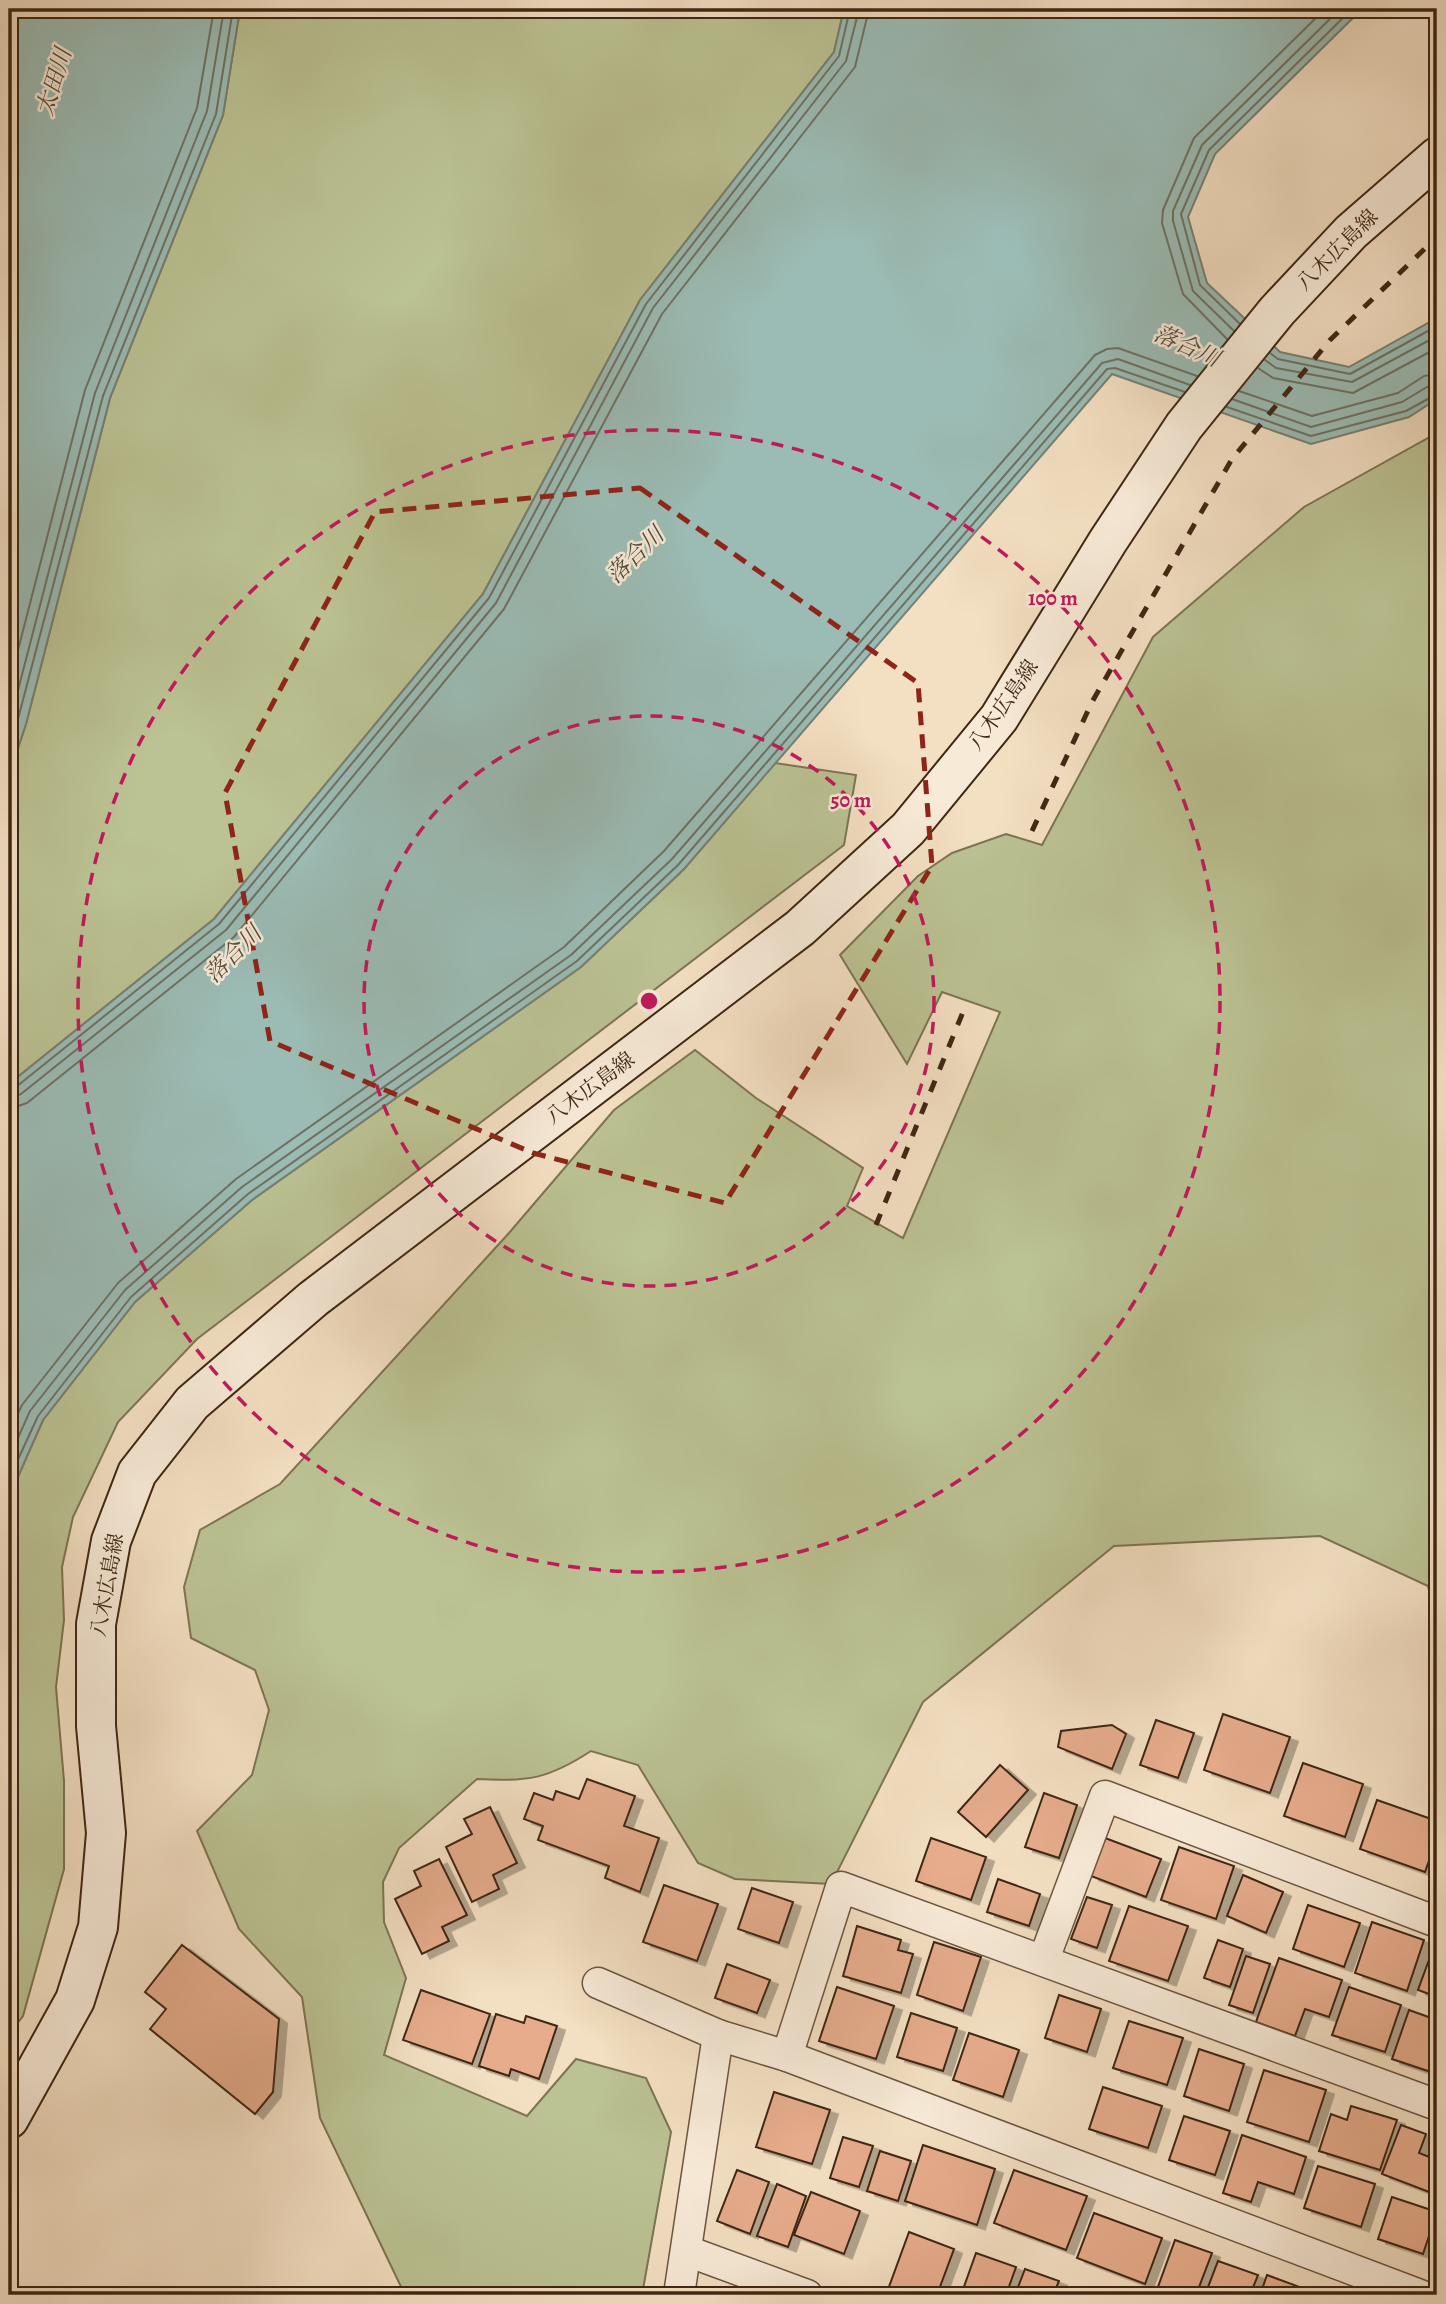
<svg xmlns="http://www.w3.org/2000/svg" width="1446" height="2304" font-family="Alegreya,'Noto Serif JP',serif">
	<defs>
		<filter id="shadow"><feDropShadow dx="8" dy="4.5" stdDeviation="0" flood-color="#0004"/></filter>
	</defs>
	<rect width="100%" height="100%" fill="#f3dfc2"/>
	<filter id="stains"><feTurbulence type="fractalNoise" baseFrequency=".00286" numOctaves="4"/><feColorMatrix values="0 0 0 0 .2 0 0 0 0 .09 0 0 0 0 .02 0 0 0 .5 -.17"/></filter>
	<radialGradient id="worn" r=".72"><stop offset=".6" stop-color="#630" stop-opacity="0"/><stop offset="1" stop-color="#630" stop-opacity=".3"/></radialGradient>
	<g fill="#bbc293" stroke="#7d7453" stroke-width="2">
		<polygon points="240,9 844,9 834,52 640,300 483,594 214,919 9,1084 9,775 26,724 110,398 223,115"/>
		<path d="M1437 433V1621L1428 1586 1320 1536 1114 1546 923 1702 831 1884 735 1879 698 1863 638 1765 591 1751C548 1779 528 1782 477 1779L399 1848 383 1882 384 1922 406 1978 384 2055 527 2116 576 2059 646 2078 671 2132 642 2295H405L320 2118 302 1997 239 1929 197 1831 252 1775 269 1710 255 1670 191 1638 184 1587 200 1530 280 1484 509 1233 614 1110 695 1050 756 1098 863 1168 847 1206 903 1238 1000 1012 942 992 907 1064 840 955 918 876 952 853 1006 834 1042 845 1153 637 1304 507Z"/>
		<polygon points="775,763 856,775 844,845 197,1339 118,1422 73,1517 62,1567 64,1620 56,1687 64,1781 64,1869 23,2016 9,2034 9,1497 43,1420 135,1302 252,1200 581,967 684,869"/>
	</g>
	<g fill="#9bbcb5" stroke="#768074" stroke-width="2">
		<polygon points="9,9 240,9 223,115 110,398 26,724 9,775"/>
		<polygon points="844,9 1362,9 1215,154 1188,217 1207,283 1280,352 1349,367 1437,318 1437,399 1409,417 1311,444 1112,374 684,869 581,967 252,1200 135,1302 43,1420 9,1497 9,1084 214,919 483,594 640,300 834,52"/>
	</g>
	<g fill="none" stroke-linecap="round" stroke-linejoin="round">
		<g stroke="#6d7264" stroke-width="2">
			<polyline points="1240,324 1200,285 1181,214 1209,150 1352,9"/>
			<polyline points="1234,331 1193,291 1173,221 1173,211 1202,145 1340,9"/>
			<polyline points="1227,339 1183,294 1162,223 1163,210 1194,138 1325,9"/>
			<polyline points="1270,353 1278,359 1350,374 1437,326"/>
			<polyline points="1265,360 1276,368 1352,382 1437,336"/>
			<polyline points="1258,368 1273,378 1353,393 1437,348"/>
			<polyline points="1239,391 1312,416 1398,393 1424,376 1437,374"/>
			<polyline points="1232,399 1311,427 1402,402 1427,387 1437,385"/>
			<polyline points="1227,407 1311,436 1406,411 1437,394"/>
			<polyline points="9,685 85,390 197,108 214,9"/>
			<polyline points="9,725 95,393 207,111 224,9"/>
			<polyline points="9,753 103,396 216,114 233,9"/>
			<polyline points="9,1089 16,1087 219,924 489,598 646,304 839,56 850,9"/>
			<polyline points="9,1098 21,1094 226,930 496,603 653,308 846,61 859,9"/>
			<polyline points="9,1109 27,1103 234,937 504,609 662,314 855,67 869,9"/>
			<polyline points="9,1432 22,1405 118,1283 236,1179 564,947 664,851 1095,355 1107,349 1118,348 1197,376"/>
			<polyline points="9,1458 30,1411 125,1290 242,1187 571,955 672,859 1102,363 1118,359 1190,385"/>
			<polyline points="9,1479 38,1416 131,1297 248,1194 577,961 678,865 1107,369 1115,368 1185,392"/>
		</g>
	</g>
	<g fill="#e6ac8c" stroke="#3f2713" stroke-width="2" filter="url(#shadow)">
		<polygon points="1223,1714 1290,1737 1270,1793 1204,1770"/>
		<polygon points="1156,1720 1194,1733 1178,1778 1140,1765"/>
		<polygon points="1112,1725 1126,1734 1112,1769 1058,1747 1061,1731"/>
		<polygon points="1303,1763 1363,1784 1345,1837 1284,1816"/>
		<polygon points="1000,1765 1028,1790 986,1837 958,1812"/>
		<polygon points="587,1779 635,1796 624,1826 659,1838 640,1892 605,1878 609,1866 538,1840 543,1826 524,1819 534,1793 553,1800 556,1791 579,1799"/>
		<polygon points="1044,1793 1077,1805 1059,1858 1025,1847"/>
		<polygon points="1377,1800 1437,1821 1437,1838 1425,1872 1360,1849"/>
		<polygon points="490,1807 517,1863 493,1875 499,1889 472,1902 446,1847 472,1834 464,1819"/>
		<polygon points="931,1838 986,1857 971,1900 916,1881"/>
		<polygon points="1105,1838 1161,1859 1146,1897 1091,1876"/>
		<polygon points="1179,1847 1234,1866 1216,1919 1161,1900"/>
		<polygon points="439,1859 467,1915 442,1927 449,1941 422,1954 395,1899 421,1886 414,1871"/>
		<polygon points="1243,1875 1283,1892 1266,1933 1227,1916"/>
		<polygon points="998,1879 1040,1894 1029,1926 987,1912"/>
		<polygon points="664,1885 718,1904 697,1961 643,1942"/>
		<polygon points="752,1888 793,1902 779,1943 738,1929"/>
		<polygon points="1087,1897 1112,1905 1097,1948 1071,1939"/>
		<polygon points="1308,1905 1360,1923 1344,1967 1293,1949"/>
		<polygon points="1129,1906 1188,1926 1168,1981 1109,1961"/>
		<polygon points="1372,1922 1424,1940 1407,1991 1355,1973"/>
		<polygon points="857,1926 901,1940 898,1950 913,1954 901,1993 843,1976"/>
		<polygon points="1218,1940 1243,1949 1230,1987 1204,1978"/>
		<polygon points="934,1942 981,1957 963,2011 917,1995"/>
		<polygon points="182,1945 279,2019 273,2092 255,2114 150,2029 166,2009 145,1992"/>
		<polygon points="1434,1946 1437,1947 1437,1997 1418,1990"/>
		<polygon points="1246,1956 1270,1964 1253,2013 1229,2005"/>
		<polygon points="1279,1958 1342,1980 1329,2017 1305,2009 1295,2036 1256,2022"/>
		<polygon points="727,1964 770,1980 757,2013 715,1998"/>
		<polygon points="837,1987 894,2006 876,2059 819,2041"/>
		<polygon points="1349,1987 1401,2005 1385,2052 1332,2035"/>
		<polygon points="421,1990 490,2014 472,2064 403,2040"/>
		<polygon points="1059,1995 1101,2009 1087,2052 1045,2038"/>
		<polygon points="1409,2010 1437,2020 1437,2074 1392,2059"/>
		<polygon points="911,2013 957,2028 943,2071 897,2057"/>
		<polygon points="496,2014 524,2023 526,2016 557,2026 539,2079 511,2069 509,2076 479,2066"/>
		<polygon points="1129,2021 1183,2038 1167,2085 1113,2068"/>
		<polygon points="969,2033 1019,2050 1003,2097 953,2080"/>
		<polygon points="1199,2049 1244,2064 1229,2111 1184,2096"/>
		<polygon points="1264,2070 1326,2090 1309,2142 1247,2122"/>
		<polygon points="1103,2087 1162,2106 1148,2148 1089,2129"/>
		<polygon points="774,2092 830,2110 812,2164 756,2147"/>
		<polygon points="1351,2106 1397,2120 1380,2170 1319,2151 1331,2114 1347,2120"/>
		<polygon points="1184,2116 1230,2131 1215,2175 1169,2160"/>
		<polygon points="1401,2125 1426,2134 1419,2153 1437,2160 1437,2195 1382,2174"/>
		<polygon points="1242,2135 1306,2157 1294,2194 1258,2182 1251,2202 1223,2193"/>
		<polygon points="843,2137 873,2146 859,2187 830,2178"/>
		<polygon points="923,2145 995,2169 977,2225 905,2201"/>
		<polygon points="880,2151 911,2161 898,2201 867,2191"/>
		<polygon points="1318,2166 1375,2184 1361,2227 1304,2208"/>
		<polygon points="737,2170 769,2182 750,2234 717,2221"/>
		<polygon points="1014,2170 1087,2196 1066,2250 994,2223"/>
		<polygon points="777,2184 806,2196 788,2247 757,2236"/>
		<polygon points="811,2192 860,2211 844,2254 794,2235"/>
		<polygon points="1392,2197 1437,2212 1423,2254 1378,2239"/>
		<polygon points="1094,2213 1162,2238 1145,2284 1077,2258"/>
		<polygon points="909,2232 954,2249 937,2295 886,2295"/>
		<polygon points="1175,2240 1212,2253 1196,2295 1155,2295"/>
		<polygon points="976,2253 1016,2267 1006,2295 961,2295"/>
		<polygon points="1218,2261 1258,2275 1250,2295 1205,2295"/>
		<polygon points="1025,2269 1059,2281 1053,2295 1015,2295"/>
		<polygon points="1267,2275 1321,2295 1260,2295"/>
		<polygon points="1067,2288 1087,2295 1064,2295"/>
	</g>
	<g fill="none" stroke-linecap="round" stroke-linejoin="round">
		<defs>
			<g id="minor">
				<polyline points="1044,1959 1105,1796 1437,1922"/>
				<polyline points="598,1983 718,2035"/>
				<polyline points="787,2056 841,1887 1437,2105"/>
				<polyline points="687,2251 807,2295"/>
				<polyline points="679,2295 718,2035 787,2056 1420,2295"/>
			</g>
			<polyline id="secondary" points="9,2119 75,2000 98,1927 106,1833 96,1726 96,1624 111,1541 137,1473 192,1403 313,1299 800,928 908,829 999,718 1108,541 1184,426 1277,311 1351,232 1437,157"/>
		</defs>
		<use href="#minor" stroke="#6c553f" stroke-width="33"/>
		<use href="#secondary" stroke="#3f2713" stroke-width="42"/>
		<use href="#minor" stroke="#f7ead7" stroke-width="30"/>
		<use href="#secondary" stroke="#f7ead7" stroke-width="38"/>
		<g stroke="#3f2713" stroke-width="5" stroke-dasharray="12 12" stroke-linecap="butt">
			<polyline points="1032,831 1092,702 1232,459 1330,340 1437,237"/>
			<polyline points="876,1225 963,1012"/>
		</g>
	</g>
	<path fill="none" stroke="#8f2418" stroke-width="5" stroke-dasharray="14 9" stroke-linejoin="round" d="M640 488 918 683 932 866 725 1203 533 1153 270 1041 225 793 375 512Z"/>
	<g fill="none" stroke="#c2185b" stroke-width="3.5" stroke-dasharray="12 9">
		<circle cx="649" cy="1001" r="285"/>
		<circle cx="649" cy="1001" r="571"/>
	</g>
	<g text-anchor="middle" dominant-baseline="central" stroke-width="5" stroke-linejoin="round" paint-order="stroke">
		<g font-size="21" fill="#3f2713" stroke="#f7ead7">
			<text transform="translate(1337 250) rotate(-45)">八木広島線</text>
			<text transform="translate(1003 705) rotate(-55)">八木広島線</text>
			<text transform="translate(590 1088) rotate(-37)">八木広島線</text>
			<text transform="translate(107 1585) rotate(-80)">八木広島線</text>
		</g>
		<g font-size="23" font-style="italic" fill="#564c3c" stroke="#f7ead7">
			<text transform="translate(54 82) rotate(-73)">太田川</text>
			<text transform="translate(1187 346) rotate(24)">落合川</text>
			<text transform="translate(635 555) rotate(-44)">落合川</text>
			<text transform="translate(233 954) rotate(-45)">落合川</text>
		</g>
	</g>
	<circle cx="649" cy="1001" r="10" fill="#c2185b" stroke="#f7ead7" stroke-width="3.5"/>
	<g font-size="21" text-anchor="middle" font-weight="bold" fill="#c2185b" stroke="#f7ead7" stroke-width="5" stroke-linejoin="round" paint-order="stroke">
		<text x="1053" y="605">100 m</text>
		<text x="851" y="807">50 m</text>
	</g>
	<rect width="1446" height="2304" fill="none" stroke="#f3dfc2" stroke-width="35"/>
	<rect x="10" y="10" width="1425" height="2283" fill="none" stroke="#3f2713" stroke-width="3.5"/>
	<rect x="18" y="18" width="1411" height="2269" fill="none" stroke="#3f2713" stroke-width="2"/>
	<rect width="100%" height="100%" filter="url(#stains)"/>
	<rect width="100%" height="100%" fill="url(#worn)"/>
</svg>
